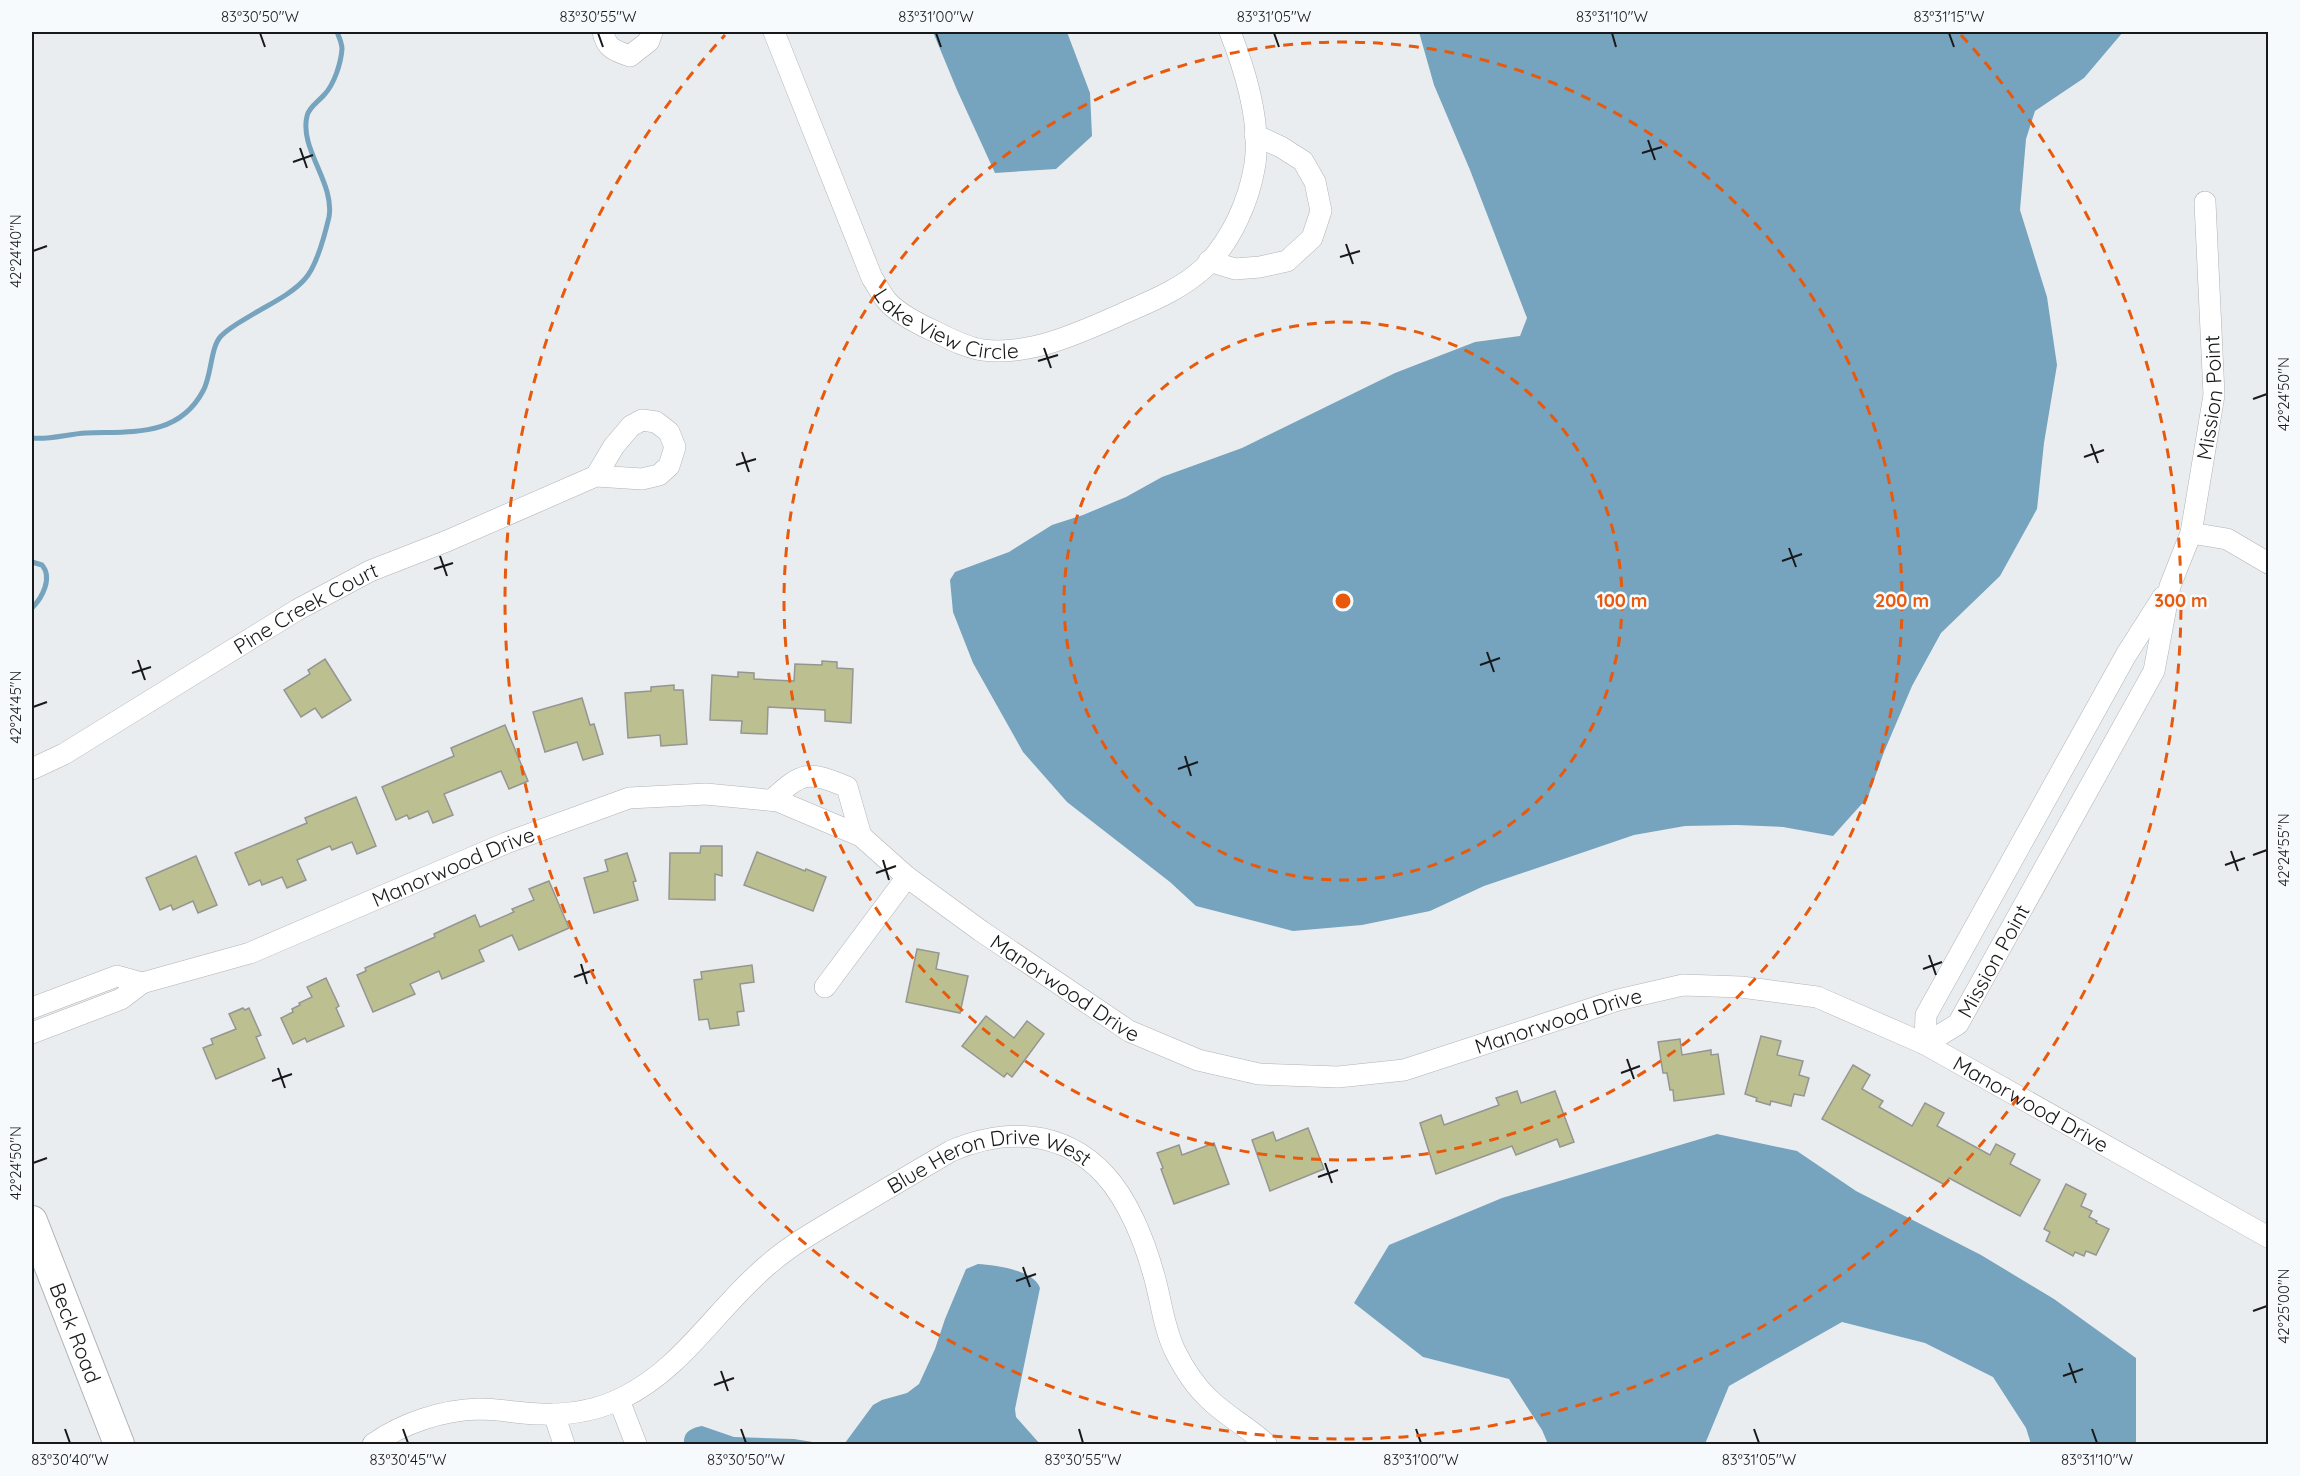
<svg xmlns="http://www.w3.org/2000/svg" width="2300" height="1476" font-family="Quicksand,sans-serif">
	<rect width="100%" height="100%" fill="#eaedef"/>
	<g fill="#76a3be">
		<polygon points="933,32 1067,32 1090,93 1092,136 1056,169 995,173 957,90"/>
		<polygon points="1419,32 2123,32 2084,78 2035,111 2026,139 2020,210 2047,297 2057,365 2044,443 2037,509 2000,576 1941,633 1912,686 1884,752 1868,797 1833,836 1783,827 1737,825 1685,826 1634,835 1484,886 1430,911 1362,925 1293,931 1196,906 1170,882 1067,802 1023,752 973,663 953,612 950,580 955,572 1009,552 1052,525 1083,515 1126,497 1162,477 1242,448 1395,373 1475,342 1520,336 1527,318 1470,170 1434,85"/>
		<polygon points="1717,1134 1797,1151 1856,1191 1981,1255 2054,1299 2136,1358 2136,1444 2031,1444 2026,1428 1993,1377 1925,1343 1842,1322 1729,1386 1705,1444 1548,1444 1542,1430 1509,1379 1423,1357 1354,1303 1389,1245 1502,1198"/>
		<path d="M978 1264C995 1265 1034 1270 1040 1288L1015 1409 1016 1417 1040 1444H839L845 1443 873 1405 882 1400 907 1393 919 1384 935 1349 945 1319 966 1269Z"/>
		<path d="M702 1426 734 1437 794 1439 825 1444H684C683 1432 691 1428 702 1426Z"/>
	</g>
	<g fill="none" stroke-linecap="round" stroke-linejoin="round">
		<g stroke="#76a3be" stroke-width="5">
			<path d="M32 438C50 440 67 434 86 433 130 431 178 438 203 391 212 375 210 348 221 336 231 326 244 320 255 313 272 303 291 294 304 280 316 268 325 234 329 217 335 183 299 149 307 116 309 107 318 102 324 95 334 85 341 63 342 49 342 43 339 37 337 32"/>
			<path d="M32 562 42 565C53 578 42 598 32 608"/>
		</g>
	</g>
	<g fill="#bcc091" stroke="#959592" stroke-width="1.5">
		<polygon points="325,659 351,700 322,718 315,708 301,717 284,690 310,674 308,670"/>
		<polygon points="822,661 837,662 837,668 853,669 851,723 825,721 825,710 768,707 767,734 741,733 742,721 710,720 712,675 738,677 738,672 754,673 754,679 794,681 795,664 822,665"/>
		<polygon points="674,685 674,690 683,690 687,744 661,746 660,735 628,738 625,693 651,691 651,687"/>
		<polygon points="582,698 590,725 594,724 603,754 583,760 577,742 545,752 533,712"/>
		<polygon points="505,725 528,781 509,789 501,771 444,794 453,815 433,823 428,811 409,819 407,815 396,820 382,787 454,756 451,748"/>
		<polygon points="356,797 376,846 357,854 352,842 332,850 330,846 297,860 306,880 287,888 282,877 262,885 260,880 249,885 235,853 307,823 305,818"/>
		<polygon points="701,846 722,846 722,876 715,874 715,900 669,899 670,853 700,853"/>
		<polygon points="757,852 805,871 806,869 826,877 813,911 744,885"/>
		<polygon points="627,853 636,881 633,882 638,900 594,913 584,878 608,871 605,860"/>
		<polygon points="196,856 217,905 198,913 193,901 173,910 171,905 160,910 146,878"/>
		<polygon points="549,881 569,928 519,950 512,935 479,950 484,961 442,979 439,971 410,984 415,994 373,1012 357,975 366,971 365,968 435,937 434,934 475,915 480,927 514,912 512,909 534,900 529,889"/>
		<polygon points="917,949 939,953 936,969 968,976 960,1013 906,1002"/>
		<polygon points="752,965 754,982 740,984 744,1011 737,1012 739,1025 710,1029 708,1019 699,1020 694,980 702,979 701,972"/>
		<polygon points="326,978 339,1006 336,1008 344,1026 307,1042 305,1038 293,1044 281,1018 293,1012 292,1009 300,1005 299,1003 312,997 307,987"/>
		<polygon points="243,1008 245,1010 249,1008 261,1035 256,1037 265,1058 216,1079 203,1048 213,1044 211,1039 236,1029 229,1014"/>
		<polygon points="986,1016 1014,1038 1027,1021 1044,1034 1012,1077 1007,1073 1004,1077 962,1046"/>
		<polygon points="1761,1036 1781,1041 1777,1055 1803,1061 1799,1075 1809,1078 1804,1096 1794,1094 1791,1106 1771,1101 1770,1105 1756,1101 1757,1098 1745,1094"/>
		<polygon points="1680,1039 1682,1055 1711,1050 1711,1055 1718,1054 1724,1094 1674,1101 1673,1090 1670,1090 1667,1073 1663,1073 1658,1042"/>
		<polygon points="1853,1065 1870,1075 1862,1089 1883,1101 1879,1107 1912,1126 1925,1103 1944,1113 1937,1126 1990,1155 1996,1144 2015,1154 2010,1164 2040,1180 2020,1216 1949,1178 1945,1185 1822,1119"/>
		<polygon points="1517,1091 1521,1103 1555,1091 1574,1142 1560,1147 1557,1139 1516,1155 1512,1146 1436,1174 1420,1123 1441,1115 1444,1125 1499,1105 1496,1098"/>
		<polygon points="1308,1128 1324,1169 1270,1191 1252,1140 1273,1132 1276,1141"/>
		<polygon points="1214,1143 1229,1184 1174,1204 1161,1169 1163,1168 1157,1153 1179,1145 1182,1155"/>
		<polygon points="2066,1184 2086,1194 2081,1206 2092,1211 2089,1217 2097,1221 2096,1223 2109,1229 2096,1255 2086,1251 2084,1256 2075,1252 2073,1256 2046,1241 2050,1232 2044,1229"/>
	</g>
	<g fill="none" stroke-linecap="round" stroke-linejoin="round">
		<defs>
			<g id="street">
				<path d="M603 32C606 48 615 51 630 56L649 41 652 32"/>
				<path id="s1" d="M774 32 872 278C877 285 881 294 887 301 897 313 922 326 936 332 950 339 967 348 983 350 1030 356 1079 333 1122 314 1151 301 1180 290 1204 268 1231 241 1249 202 1255 164 1261 122 1245 70 1230 32"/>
				<polyline points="1209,261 1235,269 1260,267 1287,261 1312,238 1321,211 1315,182 1303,161 1281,147 1255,135"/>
				<polyline points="2191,533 2227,539 2268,563"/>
				<path id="s2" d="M32 769 64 754 297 610 370 571 447 541 596 476 642 479 659 475 669 466 675 447 669 432 656 422 642 420 631 426 614 446 596 476"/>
				<path d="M772 800C803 771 808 771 847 787L861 836"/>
				<path id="s3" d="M142 983 250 953 506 843 629 798 706 794 778 801 861 836 907 877 981 931 1129 1031 1198 1060 1259 1074 1338 1077 1404 1070 1618 1000 1683 985 1741 987 1817 997 1925 1044 2268 1237"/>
				<polyline points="825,987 907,877"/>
				<polyline points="32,1008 117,976 142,983 121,999 32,1033"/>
				<path id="s4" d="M1925 1044 1958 1024 2154 671 2170 586 2191 533 2214 395 2205 202"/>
				<polyline points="1925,1044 1926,1015 2126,655 2163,597"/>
				<polyline points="619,1400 636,1444"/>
				<polyline points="554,1414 564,1444"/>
				<path id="s5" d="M373 1444C403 1423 442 1410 479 1409 500 1409 521 1414 542 1414 569 1415 598 1410 622 1398 684 1368 717 1307 769 1264 793 1243 821 1228 849 1211 883 1191 917 1171 951 1151 1004 1128 1063 1129 1105 1175 1128 1200 1144 1240 1153 1272 1161 1298 1163 1326 1175 1351 1183 1367 1196 1387 1209 1399 1226 1416 1248 1427 1266 1444"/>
			</g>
			<g id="secondary">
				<path id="s6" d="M32 1221 119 1444"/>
			</g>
		</defs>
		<use href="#street" stroke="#b0b3b5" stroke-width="22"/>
		<use href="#secondary" stroke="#b0b3b5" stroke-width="32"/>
		<use href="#street" stroke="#fff" stroke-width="21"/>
		<use href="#secondary" stroke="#fff" stroke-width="30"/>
	</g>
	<path fill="none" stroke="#18191a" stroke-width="2" d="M260 33 265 47M598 33 603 47M936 33 941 47M1274 33 1279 47M1612 33 1616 47M1949 33 1954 47M1648 140 1655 160M300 148 307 168M1642 153 1662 147M293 162 313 155M1346 244 1353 264M33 251 47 246M1340 257 1360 251M1044 348 1051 368M1038 361 1058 355M2253 399 2267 394M2091 444 2098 463M742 452 749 472M2084 457 2104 450M736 465 756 459M1789 548 1796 567M440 556 447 576M1782 561 1802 554M434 569 453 563M1487 652 1494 672M138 660 145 680M1480 665 1500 658M132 673 151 667M33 707 47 702M1185 756 1191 776M1178 769 1198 762M2231 851 2238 871M2253 855 2267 850M883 860 889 880M2225 865 2245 858M876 873 896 866M1929 955 1936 975M581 964 587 984M1923 969 1942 962M574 977 594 970M1627 1059 1634 1079M278 1068 285 1088M1621 1073 1640 1066M272 1081 292 1074M33 1163 47 1158M1325 1163 1332 1183M1318 1177 1338 1170M1023 1267 1030 1287M1016 1281 1036 1274M2253 1311 2267 1306M2069 1363 2076 1383M721 1371 728 1391M2063 1376 2083 1369M714 1385 734 1378M65 1429 70 1443M403 1429 408 1443M741 1429 746 1443M1079 1429 1083 1443M1416 1429 1421 1443M1754 1429 1759 1443M2092 1429 2097 1443"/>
	<g fill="none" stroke="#e8590c" stroke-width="3" stroke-dasharray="10 8">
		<circle cx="1343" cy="601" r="279"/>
		<circle cx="1343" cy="601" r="559"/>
		<path d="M1961 35A838 838 0 1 1 725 35"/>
	</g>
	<g text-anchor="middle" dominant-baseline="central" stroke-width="5" stroke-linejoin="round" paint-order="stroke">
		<g font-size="21" fill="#18191a" stroke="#f7fafc">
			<text stroke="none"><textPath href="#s1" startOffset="358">Lake View Circle</textPath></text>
			<text stroke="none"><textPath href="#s4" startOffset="723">Mission Point</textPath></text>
			<text stroke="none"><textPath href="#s2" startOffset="318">Pine Creek Court</textPath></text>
			<text stroke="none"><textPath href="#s3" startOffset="333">Manorwood Drive</textPath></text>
			<text stroke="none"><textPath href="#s4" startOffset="111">Mission Point</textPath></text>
			<text stroke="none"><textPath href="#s3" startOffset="1016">Manorwood Drive</textPath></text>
			<text stroke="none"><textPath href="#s3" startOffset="1538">Manorwood Drive</textPath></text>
			<text stroke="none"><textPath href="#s3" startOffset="2042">Manorwood Drive</textPath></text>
			<text stroke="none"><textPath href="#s5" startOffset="710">Blue Heron Drive West</textPath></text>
			<text stroke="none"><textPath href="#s6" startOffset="120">Beck Road</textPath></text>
		</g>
	</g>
	<circle cx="1343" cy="601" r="9" fill="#e8590c" stroke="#f7fafc" stroke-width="3"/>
	<g font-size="18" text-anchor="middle" font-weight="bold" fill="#e8590c" stroke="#f7fafc" stroke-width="5" stroke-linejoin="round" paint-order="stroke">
		<text x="1622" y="607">100 m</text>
		<text x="1902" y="607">200 m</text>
		<text x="2181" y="607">300 m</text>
	</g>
	<rect width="2300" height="1476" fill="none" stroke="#f7fafc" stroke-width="66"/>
	<rect x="33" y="33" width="2234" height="1410" fill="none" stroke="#18191a" stroke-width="2"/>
	<g font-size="15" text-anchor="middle" fill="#18191a">
		<text x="260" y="22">83°30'50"W</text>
		<text x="598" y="22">83°30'55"W</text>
		<text x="936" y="22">83°31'00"W</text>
		<text x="1274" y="22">83°31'05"W</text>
		<text x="1612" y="22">83°31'10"W</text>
		<text x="1949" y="22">83°31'15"W</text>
		<text transform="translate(16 251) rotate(-90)" y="5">42°24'40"N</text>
		<text transform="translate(2284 394) rotate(-90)" y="5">42°24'50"N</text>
		<text transform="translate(16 707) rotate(-90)" y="5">42°24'45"N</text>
		<text transform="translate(2284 850) rotate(-90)" y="5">42°24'55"N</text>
		<text transform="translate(16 1163) rotate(-90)" y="5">42°24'50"N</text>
		<text transform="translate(2284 1306) rotate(-90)" y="5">42°25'00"N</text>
		<text x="70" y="1465">83°30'40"W</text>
		<text x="408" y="1465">83°30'45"W</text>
		<text x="746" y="1465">83°30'50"W</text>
		<text x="1083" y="1465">83°30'55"W</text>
		<text x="1421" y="1465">83°31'00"W</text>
		<text x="1759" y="1465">83°31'05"W</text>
		<text x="2097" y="1465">83°31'10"W</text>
	</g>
</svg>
